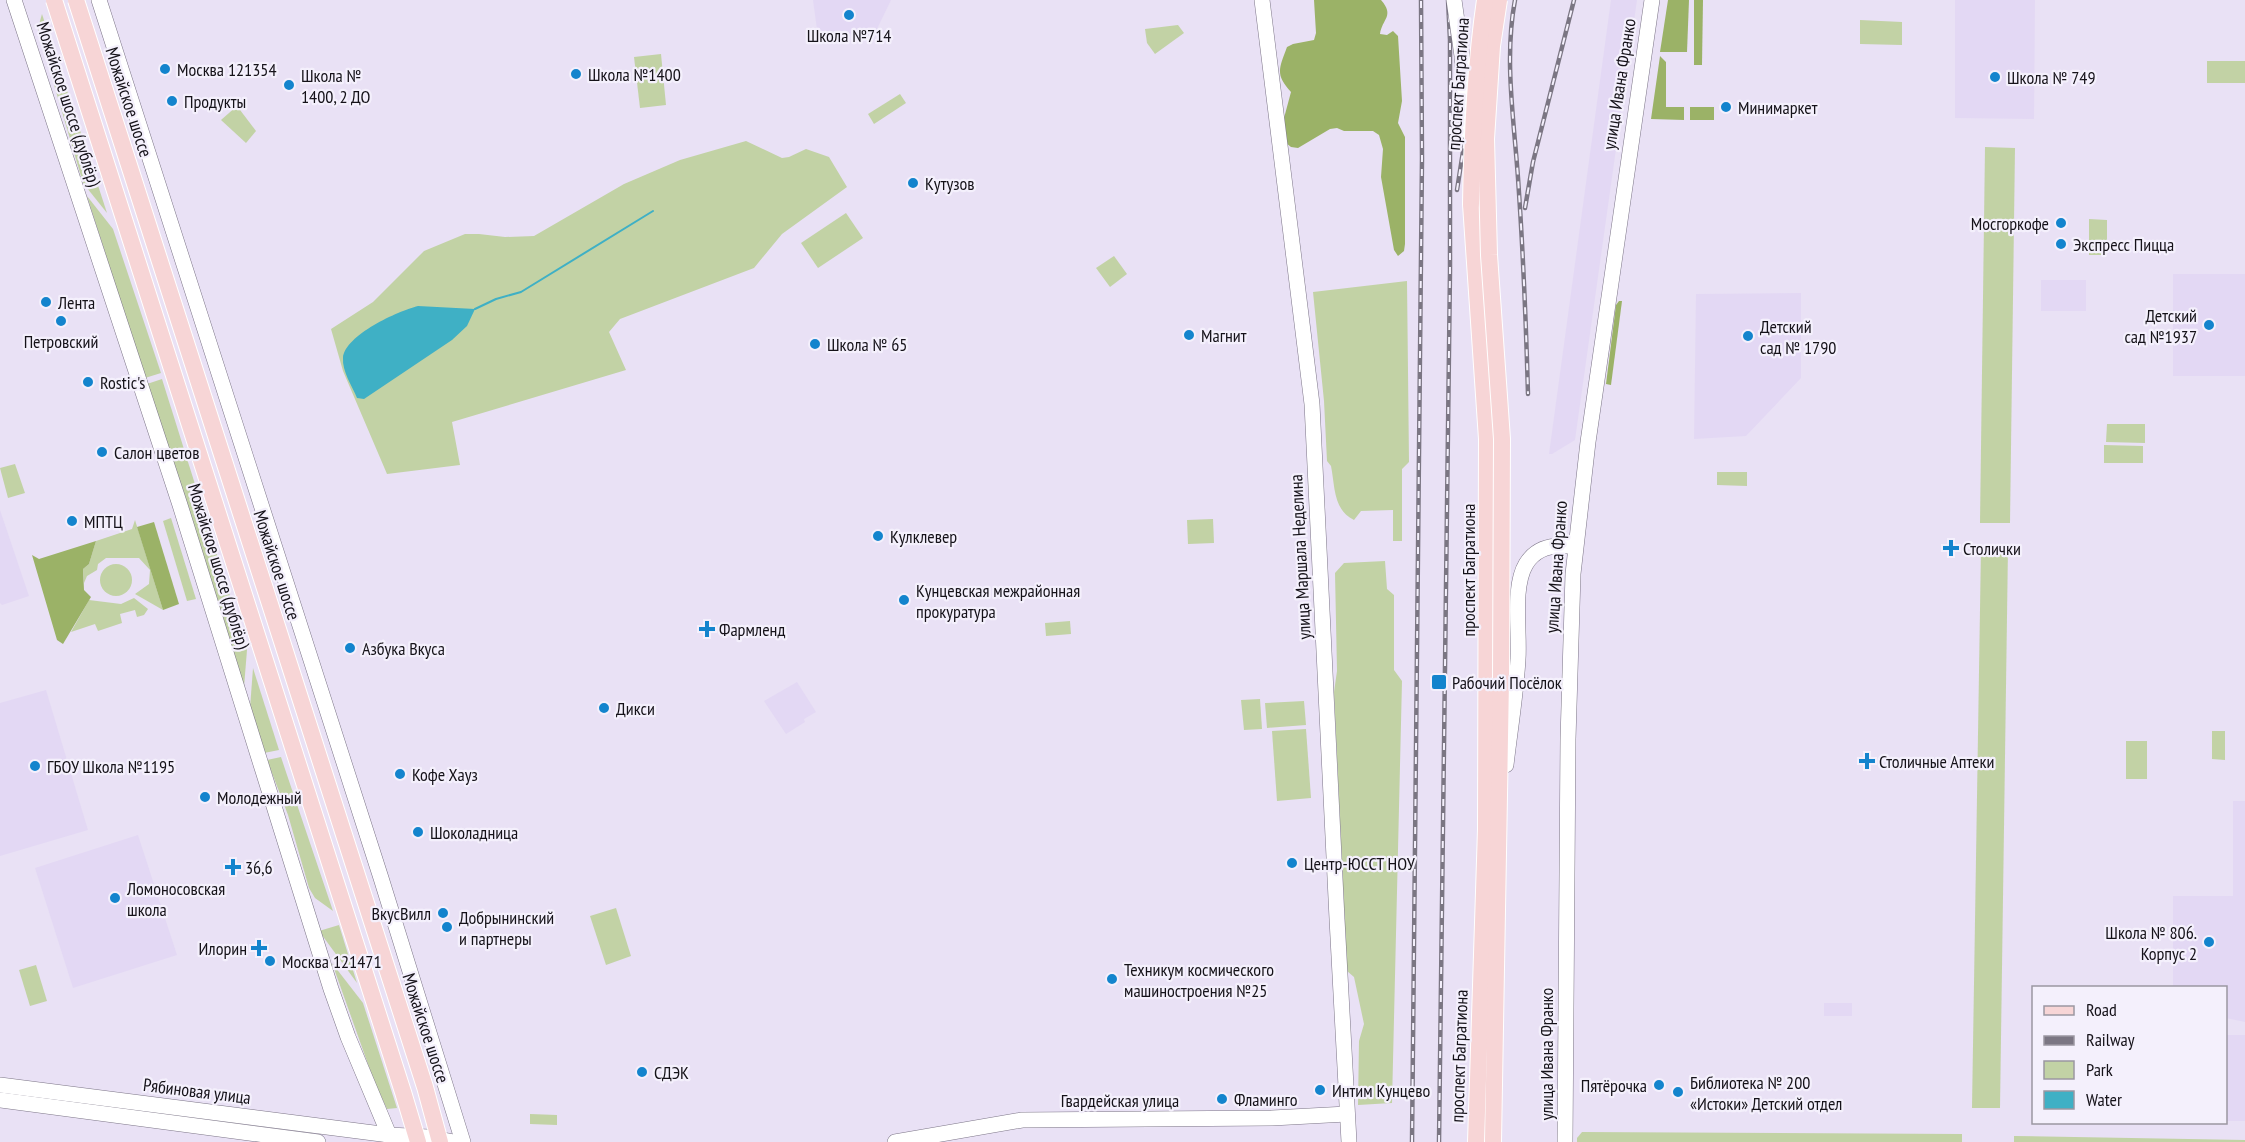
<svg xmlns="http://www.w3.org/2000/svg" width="2245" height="1142" font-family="'PT Sans Narrow',sans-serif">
	<rect width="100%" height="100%" fill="#e9e1f5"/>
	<g fill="#e3d8f4">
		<polygon points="813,0 891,0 876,31 818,37"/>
		<polygon points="1611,0 1637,0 1575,440 1552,454 1549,454"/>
		<polygon points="1955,0 2035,0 2034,119 1955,118"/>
		<rect x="2173" y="274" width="72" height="102"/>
		<rect x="2041" y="280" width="45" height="31"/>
		<polygon points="1801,293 1801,378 1746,436 1694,439 1696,294"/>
		<polygon points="0,510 29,596 2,605 0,603"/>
		<polygon points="797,682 816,712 804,719 805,722 786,734 764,701"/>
		<polygon points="46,690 88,830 0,856 0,703"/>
		<polygon points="2233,801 2245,801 2245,1022 2226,1018 2226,988 2173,987 2173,896 2233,896"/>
		<polygon points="138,835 177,955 73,988 35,868"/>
		<rect x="1824" y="1003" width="28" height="13"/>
		<rect x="2226" y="1035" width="19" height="86"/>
	</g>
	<g fill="#c2d2a5">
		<polygon points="42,14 107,213 83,183 40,37 38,28"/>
		<polygon points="1860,20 1902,22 1902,45 1860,44"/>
		<polygon points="1178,25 1184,33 1155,54 1147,43 1145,29"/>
		<polygon points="661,54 666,105 640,108 634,57"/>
		<rect x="2207" y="61" width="38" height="22"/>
		<polygon points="900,94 906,103 874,124 868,114"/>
		<polygon points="237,106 256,131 246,143 221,120"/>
		<polygon points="746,141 782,158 789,157 806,149 829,157 847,187 782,234 754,268 620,319 609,332 626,370 452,422 460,465 387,474 343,371 331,329 373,302 424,251 465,234 479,234 505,237 534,236 624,184 680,160"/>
		<polygon points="1985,147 2015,148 2010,523 1980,523"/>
		<polygon points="87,196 113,229 161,373 145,378"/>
		<polygon points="846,213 863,238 818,268 801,243"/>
		<polygon points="2089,219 2107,220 2107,255 2089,255"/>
		<polygon points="1114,256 1127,274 1110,287 1096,268"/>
		<path d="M1407 281 1409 462 1402 469V541H1393V510L1361 511 1354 520C1333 510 1335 486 1331 466L1327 461 1324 401 1313 292Z"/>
		<polygon points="162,379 247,650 244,687 147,384"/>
		<polygon points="2107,424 2145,424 2145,443 2106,442"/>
		<polygon points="2104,445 2143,446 2143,463 2104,463"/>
		<polygon points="15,464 25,493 8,498 0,468"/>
		<polygon points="1717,472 1747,472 1747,486 1717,485"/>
		<polygon points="171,518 196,599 187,601 163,521"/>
		<polygon points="1213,519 1214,543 1188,544 1187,520"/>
		<polygon points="135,520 163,610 135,594 149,584 150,570 139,558 106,558 98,564 97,570 87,576 84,583 83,569 89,564 96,541 132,529"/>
		<polygon points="1981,547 2008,547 2000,1108 1972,1108"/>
		<polygon points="1385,561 1387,589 1394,595 1394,670 1402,681 1392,1103 1358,1105 1359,1041 1364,1024 1354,977 1347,971 1334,692 1337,671 1335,573 1344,563"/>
		<circle cx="116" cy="580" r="16"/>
		<polygon points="134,598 148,609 144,615 137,617 135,610 120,614 122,623 98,631 95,624 71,632 89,600 121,604"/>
		<polygon points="1070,621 1071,634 1046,636 1045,623"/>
		<polygon points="253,668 279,750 264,753 250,708"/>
		<polygon points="1260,699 1262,729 1244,730 1241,700"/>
		<polygon points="1304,701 1306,725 1267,728 1265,703"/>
		<polygon points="1306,729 1311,798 1277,801 1272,731"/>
		<polygon points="2212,731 2225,731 2225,760 2212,759"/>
		<rect x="2126" y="741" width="21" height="38"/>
		<polygon points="281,757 287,775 333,911 315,898 309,888 288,815 267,760"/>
		<polygon points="616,908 631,956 606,965 590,916"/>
		<polygon points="339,925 357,983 319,931"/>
		<polygon points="332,963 363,1003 397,1108 387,1109 374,1081"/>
		<polygon points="36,965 47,1001 30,1006 19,970"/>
		<polygon points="530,1114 557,1115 557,1125 530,1124"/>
		<polygon points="1582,1132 1962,1134 1962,1142 1577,1142 1577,1138"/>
		<polygon points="2014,1136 2245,1140 2245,1142 2014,1142"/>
	</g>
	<g fill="#9bb267">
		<path d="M1314 0H1381C1395 16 1382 19 1380 34L1387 35 1393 31 1398 36 1402 101 1398 123 1405 137V244L1404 251 1398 256 1394 250 1381 177 1383 149 1379 135 1373 131H1344L1337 128 1330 129 1298 148 1291 147 1286 143 1284 118 1291 92C1275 74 1279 69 1287 47L1293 44 1314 40 1316 33Z"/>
		<polygon points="1668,0 1689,0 1687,52 1660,52"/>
		<polygon points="1694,0 1703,0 1702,65 1694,65"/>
		<polygon points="1660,56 1666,62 1666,107 1684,107 1684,120 1651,119"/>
		<rect x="1690" y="107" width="24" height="13"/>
		<polygon points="1619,301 1622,301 1611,385 1606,384 1616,305"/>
		<polygon points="154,522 179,604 163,610 137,527"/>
		<polygon points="96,541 89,564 83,569 84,590 91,597 63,644 57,640 32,555 39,559"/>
	</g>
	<path fill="#3fb0c5" d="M418 306 475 309 467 326 452 340 364 399 357 398C352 386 342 371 343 358 345 335 398 311 418 306Z"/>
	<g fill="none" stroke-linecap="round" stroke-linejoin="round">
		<polyline stroke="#3fb0c5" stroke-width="2" points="475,309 496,299 521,292 653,211"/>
		<defs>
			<g id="secondary">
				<polyline points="14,0 180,505 331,989 348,1037 392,1142"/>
				<polyline points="99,0 381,878 463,1142"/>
				<polyline points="1262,0 1312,404 1337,919 1349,1142"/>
				<path d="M1506 765C1510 730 1516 694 1518 659 1520 632 1512 587 1526 564 1537 546 1557 544 1575 547"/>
				<polyline points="0,1085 389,1135 428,1137 454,1142"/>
				<polyline points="0,1100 318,1142"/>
				<polyline points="895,1142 1022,1120 1272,1118 1347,1114"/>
				<polyline points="1565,1142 1568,739 1573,574 1588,442 1652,0"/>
			</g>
			<g id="primary">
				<polyline points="1471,204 1487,439 1486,829 1476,1142"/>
				<polyline points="1493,1142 1501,679"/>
			</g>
		</defs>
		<use href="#secondary" stroke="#7c7587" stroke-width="16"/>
		<use href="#primary" stroke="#fff" stroke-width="18"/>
		<use href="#secondary" stroke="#fff" stroke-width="15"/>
		<use href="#primary" stroke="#f7d5d6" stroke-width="16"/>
		<defs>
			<g id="rail">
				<path d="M1515 0C1504 58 1514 120 1518 178 1523 250 1526 322 1528 394"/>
				<polyline points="1457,190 1469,113 1501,0"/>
				<polyline points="1525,208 1533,162 1574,0"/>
				<polyline points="1412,1142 1422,158 1421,0"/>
				<polyline points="1439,1142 1450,271 1450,40 1448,0"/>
			</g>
		</defs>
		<use href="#rail" stroke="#7b7683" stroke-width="4.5"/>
		<use href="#rail" stroke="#f4f0fc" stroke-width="2" stroke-dasharray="7" stroke-linecap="butt"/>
		<defs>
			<polyline id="secondary-bridge" points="1454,0 1462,56 1467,131"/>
			<g id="primary-bridge">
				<polyline points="54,0 403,1092 418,1142"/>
				<polyline points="76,0 425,1087 440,1142"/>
				<polyline points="1499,0 1492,46 1486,139 1489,255 1502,439 1501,679"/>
				<path d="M1471 204C1472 136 1475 68 1485 0"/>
			</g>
		</defs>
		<use href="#secondary-bridge" stroke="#7c7587" stroke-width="16" stroke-linecap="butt"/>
		<use href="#primary-bridge" stroke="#fff" stroke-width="18" stroke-linecap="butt"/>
		<use href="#secondary-bridge" stroke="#fff" stroke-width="15"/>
		<use href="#primary-bridge" stroke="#f7d5d6" stroke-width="16"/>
	</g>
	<g fill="#1384cd" stroke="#f4f0fc" stroke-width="2">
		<circle cx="849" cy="15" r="6"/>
		<circle cx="165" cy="69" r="6"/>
		<circle cx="576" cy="74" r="6"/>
		<circle cx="1995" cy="77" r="6"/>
		<circle cx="289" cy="85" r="6"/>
		<circle cx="172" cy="101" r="6"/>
		<circle cx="1726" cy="107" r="6"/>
		<circle cx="913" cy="183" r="6"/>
		<circle cx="2061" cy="223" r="6"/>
		<circle cx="2061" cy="244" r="6"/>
		<circle cx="46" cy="302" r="6"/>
		<circle cx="61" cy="321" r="6"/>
		<circle cx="2209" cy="325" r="6"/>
		<circle cx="1189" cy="335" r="6"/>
		<circle cx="1748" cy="336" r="6"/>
		<circle cx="815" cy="344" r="6"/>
		<circle cx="88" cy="382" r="6"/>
		<circle cx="102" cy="452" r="6"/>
		<circle cx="72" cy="521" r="6"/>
		<circle cx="878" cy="536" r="6"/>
		<path d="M1948 539h6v6h6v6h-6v6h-6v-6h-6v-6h6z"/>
		<circle cx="904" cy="600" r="6"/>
		<path d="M704 620h6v6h6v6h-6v6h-6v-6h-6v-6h6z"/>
		<circle cx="350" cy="648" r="6"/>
		<rect x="1431" y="674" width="16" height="16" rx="3"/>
		<circle cx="604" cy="708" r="6"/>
		<path d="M1864 752h6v6h6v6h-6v6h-6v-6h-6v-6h6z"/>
		<circle cx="35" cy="766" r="6"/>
		<circle cx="400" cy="774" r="6"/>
		<circle cx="205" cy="797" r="6"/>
		<circle cx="418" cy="832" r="6"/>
		<circle cx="1292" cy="863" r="6"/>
		<path d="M230 858h6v6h6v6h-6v6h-6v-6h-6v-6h6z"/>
		<circle cx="115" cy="898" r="6"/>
		<circle cx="443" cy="913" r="6"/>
		<circle cx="447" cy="927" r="6"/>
		<circle cx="2209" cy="942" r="6"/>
		<path d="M256 939h6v6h6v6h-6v6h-6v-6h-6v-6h6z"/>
		<circle cx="270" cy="961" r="6"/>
		<circle cx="1112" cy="979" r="6"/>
		<circle cx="642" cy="1072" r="6"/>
		<circle cx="1659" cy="1085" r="6"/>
		<circle cx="1320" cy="1090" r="6"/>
		<circle cx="1678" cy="1092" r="6"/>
		<circle cx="1222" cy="1099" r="6"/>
	</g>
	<g text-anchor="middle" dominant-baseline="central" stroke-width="4.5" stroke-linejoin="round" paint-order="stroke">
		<g font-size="18" fill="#151219" stroke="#f4f0fc" text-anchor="start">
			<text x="849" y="35" text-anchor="middle">Школа №714</text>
			<text x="177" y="69">Москва 121354</text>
			<text x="588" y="74">Школа №1400</text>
			<text x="301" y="75">Школа №<tspan x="301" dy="21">1400, 2 ДО</tspan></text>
			<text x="2007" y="77">Школа № 749</text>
			<text x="184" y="101">Продукты</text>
			<text x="1738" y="107">Минимаркет</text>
			<text x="925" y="183">Кутузов</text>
			<text x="2049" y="223" text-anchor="end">Мосгоркофе</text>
			<text x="2073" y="244">Экспресс Пицца</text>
			<text x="58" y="302">Лента</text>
			<text x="2197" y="315" text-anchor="end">Детский<tspan x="2197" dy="21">сад №1937</tspan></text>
			<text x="1760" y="326">Детский<tspan x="1760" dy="21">сад № 1790</tspan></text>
			<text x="1201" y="335">Магнит</text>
			<text x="61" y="341" text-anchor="middle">Петровский</text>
			<text x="827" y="344">Школа № 65</text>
			<text x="100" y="382">Rostic's</text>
			<text x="114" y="452">Салон цветов</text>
			<text x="84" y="521">МПТЦ</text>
			<text x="890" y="536">Кулклевер</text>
			<text x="1963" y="548">Столички</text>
			<text x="916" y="590">Кунцевская межрайонная<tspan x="916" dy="21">прокуратура</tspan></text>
			<text x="719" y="629">Фармленд</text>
			<text x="362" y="648">Азбука Вкуса</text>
			<text x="1452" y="682">Рабочий Посёлок</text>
			<text x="616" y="708">Дикси</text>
			<text x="1879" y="761">Столичные Аптеки</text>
			<text x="47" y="766">ГБОУ Школа №1195</text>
			<text x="412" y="774">Кофе Хауз</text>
			<text x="217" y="797">Молодежный</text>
			<text x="430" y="832">Шоколадница</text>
			<text x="1304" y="863">Центр-ЮССТ НОУ</text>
			<text x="245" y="867">36,6</text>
			<text x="127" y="888">Ломоносовская<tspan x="127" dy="21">школа</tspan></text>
			<text x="431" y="913" text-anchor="end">ВкусВилл</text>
			<text x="459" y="917">Добрынинский<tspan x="459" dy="21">и партнеры</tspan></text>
			<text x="2197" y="932" text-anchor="end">Школа № 806.<tspan x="2197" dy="21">Корпус 2</tspan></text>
			<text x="247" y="948" text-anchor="end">Илорин</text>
			<text x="282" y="961">Москва 121471</text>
			<text x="1124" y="969">Техникум космического<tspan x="1124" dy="21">машиностроения №25</tspan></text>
			<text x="654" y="1072">СДЭК</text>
			<text x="1690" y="1082">Библиотека № 200<tspan x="1690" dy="21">«Истоки» Детский отдел</tspan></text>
			<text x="1647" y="1085" text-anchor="end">Пятёрочка</text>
			<text x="1332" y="1090">Интим Кунцево</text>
			<text x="1234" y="1099">Фламинго</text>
		</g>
		<g font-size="18" fill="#151219" stroke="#f4f0fc">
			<text transform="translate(1458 84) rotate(-86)">проспект Багратиона</text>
			<text transform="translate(1619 84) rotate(-81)">улица Ивана Франко</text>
			<text transform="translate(129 102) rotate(72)">Можайское шоссе</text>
			<text transform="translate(69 104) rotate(72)">Можайское шоссе (дублёр)</text>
			<text transform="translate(1300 557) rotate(-93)">улица Маршала Неделина</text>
			<text transform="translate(277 565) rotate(72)">Можайское шоссе</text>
			<text transform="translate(219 566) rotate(73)">Можайское шоссе (дублёр)</text>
			<text transform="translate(1556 567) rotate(-86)">улица Ивана Франко</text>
			<text transform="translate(1468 570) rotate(-90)">проспект Багратиона</text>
			<text transform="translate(426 1028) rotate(72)">Можайское шоссе</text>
			<text transform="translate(1546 1054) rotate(-90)">улица Ивана Франко</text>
			<text transform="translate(1459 1056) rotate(-88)">проспект Багратиона</text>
			<text transform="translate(197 1091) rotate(7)">Рябиновая улица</text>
			<text x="1120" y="1100">Гвардейская улица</text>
		</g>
	</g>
	<rect x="2032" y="986" width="195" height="138" fill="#f4f0fc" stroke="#9b97a1" stroke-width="1.5"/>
	<rect x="2044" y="1006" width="30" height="9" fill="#f7d5d6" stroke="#9b97a1" stroke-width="1.5"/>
	<text x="2086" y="1016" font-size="18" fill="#151219">Road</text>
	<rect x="2044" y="1036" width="30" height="9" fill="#7b7683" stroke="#9b97a1" stroke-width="1.5"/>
	<text x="2086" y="1046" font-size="18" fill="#151219">Railway</text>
	<rect x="2044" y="1061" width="30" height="18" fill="#c2d2a5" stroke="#9b97a1" stroke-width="1.5"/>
	<text x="2086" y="1076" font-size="18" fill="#151219">Park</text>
	<rect x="2044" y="1091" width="30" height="18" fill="#3fb0c5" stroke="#9b97a1" stroke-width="1.5"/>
	<text x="2086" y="1106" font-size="18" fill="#151219">Water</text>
</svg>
